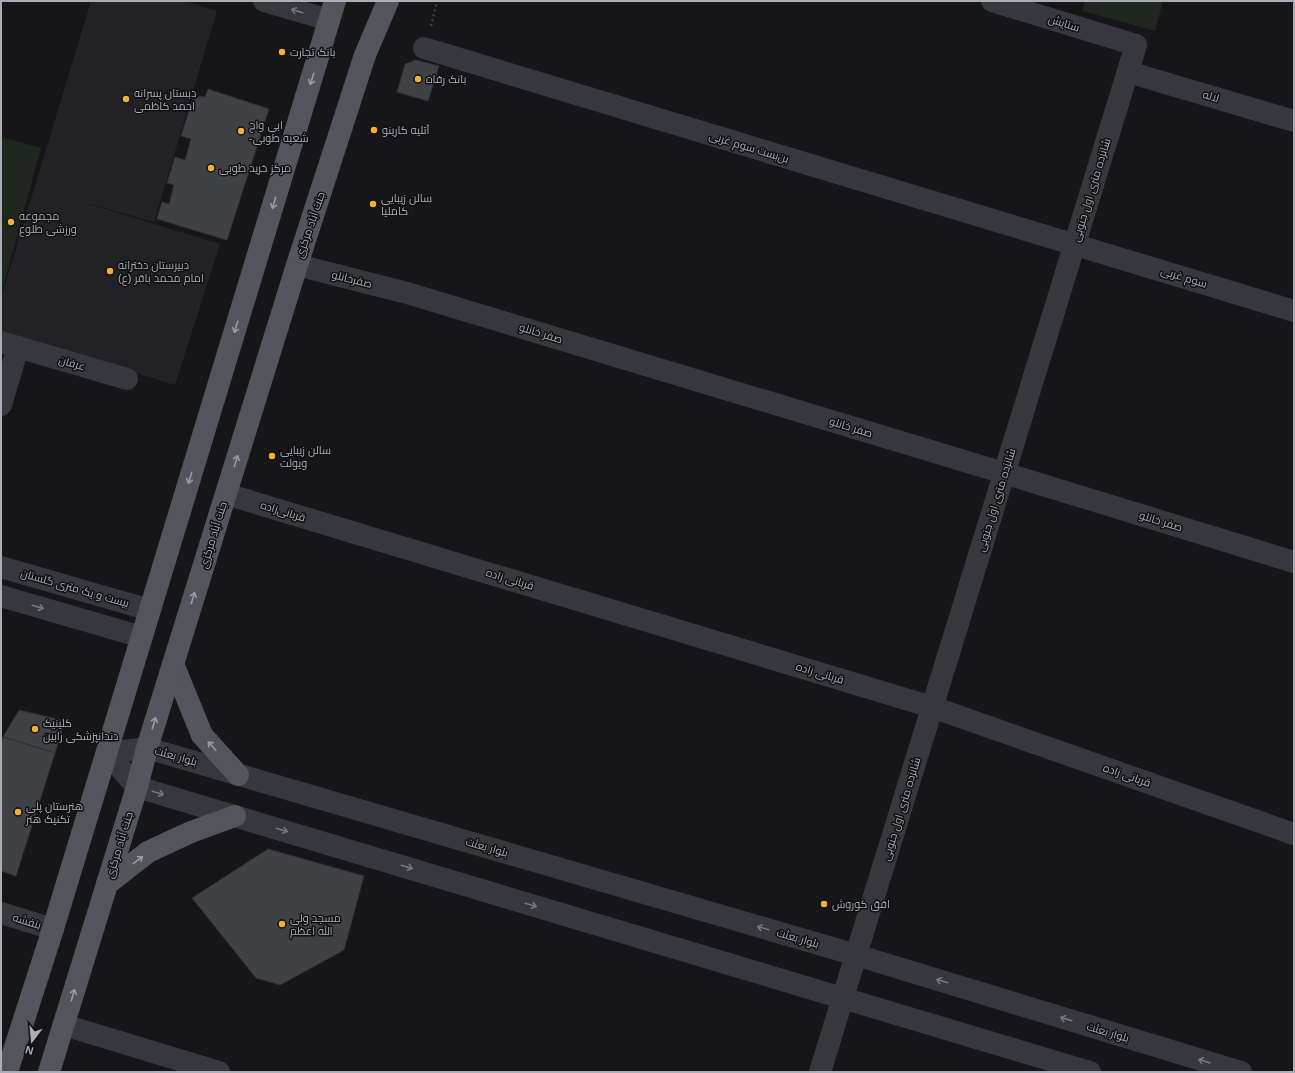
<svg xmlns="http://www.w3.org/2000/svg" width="1295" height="1073" font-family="Arial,Cairo,sans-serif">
	<rect width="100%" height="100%" fill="#161618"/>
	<polygon fill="#222225" points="91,1 185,1 217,11 154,222 66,197 220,244 175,385 1,332 1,298"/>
	<g fill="#1e261f">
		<polygon points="1085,1 1163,1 1155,31 1082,11"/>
		<polygon points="1,137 41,148 1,295"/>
	</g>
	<g fill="#404145" stroke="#303034">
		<polygon points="416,60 439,66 428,101 397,92 405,64"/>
		<polygon points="208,89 269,109 227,240 157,219 162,202 169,204 174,185 167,183 175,157 185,160 191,139 181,136 192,101 200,96 205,97"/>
		<polygon points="19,710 65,721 55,753 3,737"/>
		<polygon points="3,737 55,753 16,876 1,871 1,743"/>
		<polygon points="268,849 364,876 344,950 280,985 256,978 192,898"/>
	</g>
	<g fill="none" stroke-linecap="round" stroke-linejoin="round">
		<polyline stroke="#3d3f44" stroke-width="2.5" stroke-dasharray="2 3" stroke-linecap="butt" points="431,26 437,1"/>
		<g stroke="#37383d" stroke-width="22">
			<polyline points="264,1 329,20"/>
			<polyline points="424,48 1294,311"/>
			<polyline points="1128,72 1294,121"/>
			<polyline points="297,265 407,293 1004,473 1294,562"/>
			<polyline points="1,342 127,379"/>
			<polyline points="1,405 18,347"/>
			<polyline points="226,494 932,707 1294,834"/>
			<polyline points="1,567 150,610"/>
			<polyline points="1,596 142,637"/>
			<polyline points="107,753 147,748 856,955 1241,1072"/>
			<polyline points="107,753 137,787 1090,1072"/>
			<polyline points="1,913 53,929"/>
			<polyline points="64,1025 219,1072"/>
			<polyline points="820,1072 1136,45 992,1"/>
		</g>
		<g stroke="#53555c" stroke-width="22">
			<polyline points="173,664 202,735 238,775"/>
			<polyline points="107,884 148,852 191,832 235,816"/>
			<polyline points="7,1072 53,929 335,1"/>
			<polyline points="49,1072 137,787 147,748 297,265 365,55 388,1"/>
		</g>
	</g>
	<defs><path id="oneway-shaft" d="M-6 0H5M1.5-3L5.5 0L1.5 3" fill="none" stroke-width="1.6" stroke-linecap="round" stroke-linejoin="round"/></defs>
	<g stroke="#757881">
		<use href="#oneway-shaft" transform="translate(297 11) rotate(-163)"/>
		<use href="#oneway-shaft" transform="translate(38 607) rotate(16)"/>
		<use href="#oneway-shaft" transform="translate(158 793) rotate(17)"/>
		<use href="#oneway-shaft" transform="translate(282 830) rotate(17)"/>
		<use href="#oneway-shaft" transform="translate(407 867) rotate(17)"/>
		<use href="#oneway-shaft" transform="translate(531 905) rotate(17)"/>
		<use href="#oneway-shaft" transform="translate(763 928) rotate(-164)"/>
		<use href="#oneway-shaft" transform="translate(942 981) rotate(-163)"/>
		<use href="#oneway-shaft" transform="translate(1066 1019) rotate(-163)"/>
		<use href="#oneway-shaft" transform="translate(1204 1061) rotate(-163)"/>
	</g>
	<g stroke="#979ba6">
		<use href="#oneway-shaft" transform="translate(312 79) rotate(107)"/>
		<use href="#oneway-shaft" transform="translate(274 203) rotate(107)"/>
		<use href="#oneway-shaft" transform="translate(236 327) rotate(107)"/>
		<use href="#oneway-shaft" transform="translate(236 461) rotate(-73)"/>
		<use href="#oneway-shaft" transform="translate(190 478) rotate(107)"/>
		<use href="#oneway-shaft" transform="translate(193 598) rotate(-73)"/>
		<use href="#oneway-shaft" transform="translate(154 723) rotate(-73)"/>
		<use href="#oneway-shaft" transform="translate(212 746) rotate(-132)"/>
		<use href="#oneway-shaft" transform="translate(138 860) rotate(-37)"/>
		<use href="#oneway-shaft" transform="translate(73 995) rotate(-73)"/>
	</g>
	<g fill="#f2b134" stroke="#111113" stroke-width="1.5">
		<circle cx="282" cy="52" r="4"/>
		<circle cx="418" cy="79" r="4"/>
		<circle cx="126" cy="99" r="4"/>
		<circle cx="374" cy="130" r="4"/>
		<circle cx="241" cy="131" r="4"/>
		<circle cx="211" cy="168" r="4"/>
		<circle cx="373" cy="204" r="4"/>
		<circle cx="11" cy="222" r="4"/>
		<circle cx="110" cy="271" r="4"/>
		<circle cx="272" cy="456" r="4"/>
		<circle cx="35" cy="729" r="4"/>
		<circle cx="18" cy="812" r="4"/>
		<circle cx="824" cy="904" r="4"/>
		<circle cx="282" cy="924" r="4"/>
	</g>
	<g text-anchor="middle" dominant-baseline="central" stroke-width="3" stroke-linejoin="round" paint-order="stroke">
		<g font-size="11" fill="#a8adb8" stroke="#111113">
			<text transform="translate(1064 23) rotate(17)">ستایش</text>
			<text transform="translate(1211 96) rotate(17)">لاله</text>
			<text transform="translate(749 147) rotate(17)">بن‌بست سوم غربی</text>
			<text transform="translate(1091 190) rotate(-73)">شانزده متری اول جنوبی</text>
			<text transform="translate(310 225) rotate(-71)">جنت آباد مرکزی</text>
			<text transform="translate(1184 277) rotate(17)">سوم غربی</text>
			<text transform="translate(352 279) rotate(14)">صفرخانلو</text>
			<text transform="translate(541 333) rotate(17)">صفر خانلو</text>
			<text transform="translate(72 363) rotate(16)">عرفان</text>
			<text transform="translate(851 427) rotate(17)">صفر خانلو</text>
			<text transform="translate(996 500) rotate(-73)">شانزده متری اول جنوبی</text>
			<text transform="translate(283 511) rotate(17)">قربانی‌زاده</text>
			<text transform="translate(1161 521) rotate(17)">صفر خانلو</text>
			<text transform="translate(213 535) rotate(-73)">جنت آباد مرکزی</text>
			<text transform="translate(510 579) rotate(17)">قربانی زاده</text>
			<text transform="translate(75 588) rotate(16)">بیست و یک متری گلستان</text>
			<text transform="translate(820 673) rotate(17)">قربانی زاده</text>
			<text transform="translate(176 756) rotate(16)">بلوار بعثت</text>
			<text transform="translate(1127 775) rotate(19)">قربانی زاده</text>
			<text transform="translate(901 809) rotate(-73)">شانزده متری اول جنوبی</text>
			<text transform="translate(119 845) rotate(-73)">جنت آباد مرکزی</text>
			<text transform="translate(487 847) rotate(16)">بلوار بعثت</text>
			<text transform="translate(27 921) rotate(17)">بنفشه</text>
			<text transform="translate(798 938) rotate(16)">بلوار بعثت</text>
			<text transform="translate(1108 1032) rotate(17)">بلوار بعثت</text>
		</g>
		<g font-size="11" fill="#a8adb8" stroke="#111113" text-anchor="start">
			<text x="290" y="52">بانک تجارت</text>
			<text x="426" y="79">بانک رفاه</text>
			<text x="134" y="93">دبستان پسرانه<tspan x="134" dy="13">احمد کاظمی</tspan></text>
			<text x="249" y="125">ابی واچ<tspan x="249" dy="13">-شعبه طوبی</tspan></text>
			<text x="382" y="130">آتلیه کارینو</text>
			<text x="219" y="168">مرکز خرید طوبی</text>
			<text x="381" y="198">سالن زیبایی<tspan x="381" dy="13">کاملیا</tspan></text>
			<text x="19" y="216">مجموعه<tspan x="19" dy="13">ورزشی طلوع</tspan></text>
			<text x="118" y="265">دبیرستان دخترانه<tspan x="118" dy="13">امام محمد باقر (ع)</tspan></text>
			<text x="280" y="450">سالن زیبایی<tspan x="280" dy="13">ویولت</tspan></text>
			<text x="43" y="723">کلینیک<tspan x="43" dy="13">دندانپزشکی رابین</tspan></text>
			<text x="26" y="806">هنرستان پلی<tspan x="26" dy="13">تکنیک هنر</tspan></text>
			<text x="832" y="904">افق کوروش</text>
			<text x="290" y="918">مسجد ولی<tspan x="290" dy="13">الله اعظم</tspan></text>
		</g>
	</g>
	<rect width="1295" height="1073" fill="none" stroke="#a8adb8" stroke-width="4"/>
	<g transform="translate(32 1041) rotate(196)" stroke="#111113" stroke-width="3" paint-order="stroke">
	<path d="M0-3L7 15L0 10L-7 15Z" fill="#a8adb8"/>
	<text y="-6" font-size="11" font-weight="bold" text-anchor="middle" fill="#a8adb8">N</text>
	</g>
</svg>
